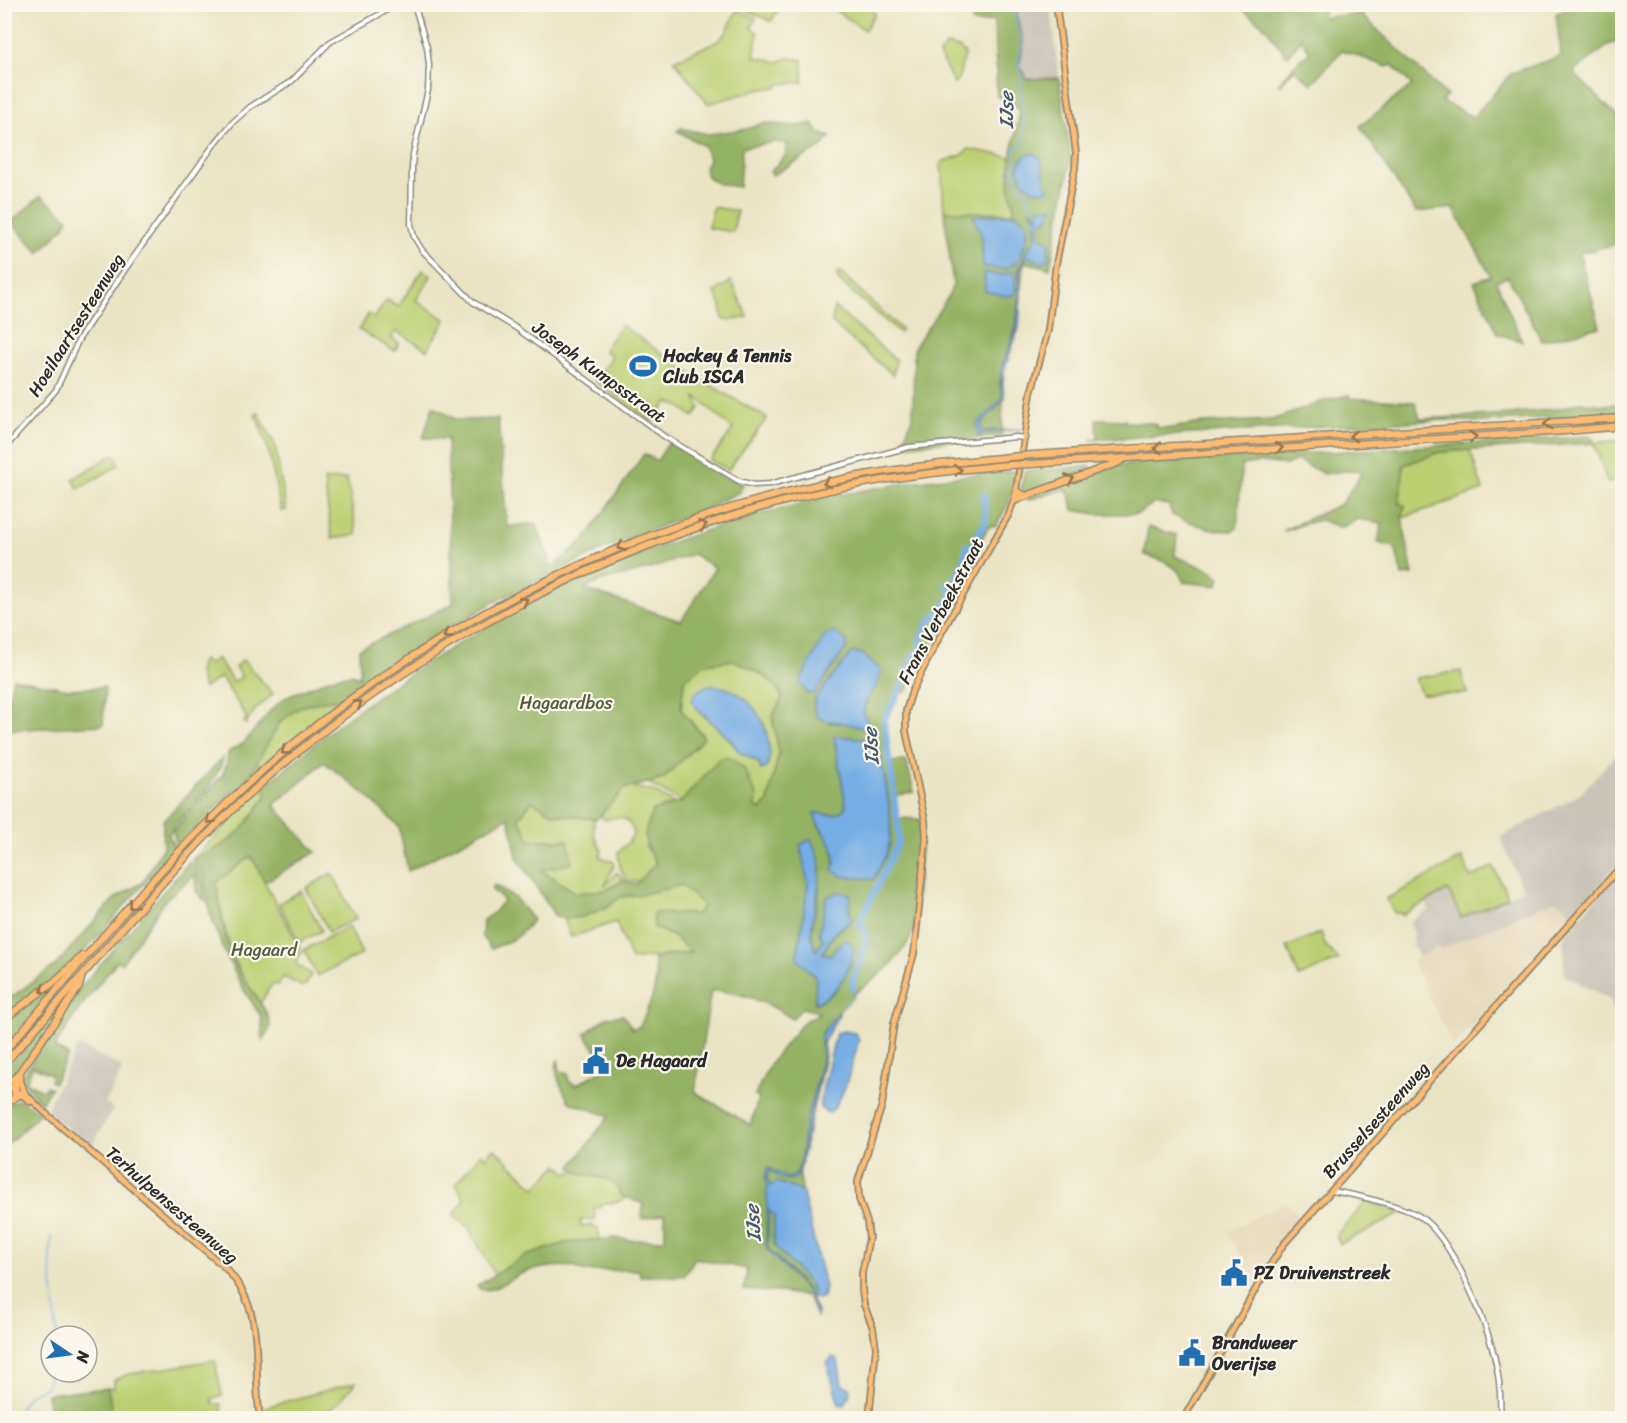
<svg xmlns="http://www.w3.org/2000/svg" width="1627" height="1423" font-family="Sriracha,sans-serif">
	<rect width="100%" height="100%" fill="#fbf7ec"/>
	<filter id="ink" filterUnits="userSpaceOnUse"><feTurbulence type="fractalNoise" baseFrequency=".0167" numOctaves="2"/><feDisplacementMap in="SourceGraphic" scale="12" xChannelSelector="R" yChannelSelector="G"/><feConvolveMatrix kernelMatrix="1 2 1 2 8 2 1 2 1" color-interpolation-filters="sRGB"/></filter>
	<filter id="wash" filterUnits="userSpaceOnUse"><feTurbulence type="fractalNoise" baseFrequency=".008" numOctaves="4" result="noise"/><feDisplacementMap in="SourceGraphic" scale="24" xChannelSelector="R" yChannelSelector="G"/><feGaussianBlur stdDeviation="1.35" result="paint"/><feColorMatrix in="noise" values="0 0 0 0 0 0 0 0 0 0 0 0 0 0 0 0 0 1.4 0 .05"/><feComposite in="paint" operator="in"/></filter>
	<g filter="url(#wash)">
		<rect width="100%" height="100%" fill="#eae4c4"/>
		<g fill="#e4d6b7">
			<polygon points="1556,899 1573,914 1453,1046 1412,961 1439,945 1440,948"/>
			<polygon points="1285,1202 1301,1218 1273,1249 1253,1284 1244,1267 1245,1262 1229,1235 1229,1231"/>
		</g>
		<g fill="#c9c3b8">
			<polygon points="1018,6 1051,9 1059,78 1024,79 1019,67 1023,46 1023,38 1016,19"/>
			<polygon points="1622,751 1622,859 1573,914 1556,900 1440,949 1438,946 1419,957 1412,944 1414,942 1411,936 1414,933 1409,921 1429,910 1425,902 1448,890 1461,918 1523,889 1500,837 1579,795 1614,757"/>
			<polygon points="1622,869 1622,1043 1610,999 1564,975 1564,935"/>
			<polygon points="78,1045 123,1068 105,1104 113,1109 91,1148 46,1110"/>
		</g>
		<g fill="#bbcf72" stroke="#737d4e" stroke-width="1.5" fill-rule="evenodd">
			<polygon points="775,4 781,6 771,21 735,5"/>
			<polygon points="827,5 864,5 875,13 865,30"/>
			<polygon points="737,10 756,18 751,27 758,33 754,56 777,62 789,58 803,60 803,82 779,84 777,87 761,89 708,104 674,60 718,41 726,33"/>
			<polygon points="947,45 959,48 965,54 958,80 954,84 939,54"/>
			<polygon points="969,149 1011,157 1009,184 1015,214 944,211 941,162 960,156"/>
			<polygon points="713,207 737,211 733,232 708,228"/>
			<polygon points="423,270 431,276 416,300 446,320 427,350 396,331 391,338 399,343 395,351 359,330 368,314 374,318 387,300 398,307"/>
			<polygon points="840,272 902,330 900,333 838,280 837,273"/>
			<polygon points="731,281 748,317 734,320 723,320 721,305 715,292"/>
			<polygon points="834,307 896,360 893,375 832,323"/>
			<polygon points="621,325 696,377 697,383 700,379 767,418 728,470 710,460 733,429 695,396 700,408 694,417 679,406 668,402 652,422 595,381 612,356 604,350"/>
			<path d="M258 412 275 445 286 510 281 511C274 478 270 445 255 415Z"/>
			<polygon points="1622,440 1622,478 1608,483 1594,443"/>
			<polygon points="1470,450 1483,490 1402,518 1405,506 1399,504 1404,465 1440,452"/>
			<polygon points="114,454 119,465 78,489 73,479"/>
			<polygon points="347,479 357,535 332,539 324,480"/>
			<path d="M217 658 233 682 242 677 235 667 243 660 273 694 255 710 246 724 244 721 247 718 221 677 204 688C199 678 197 670 203 660L209 664Z"/>
			<path d="M733 660C751 668 776 679 782 698L772 717 779 752 768 801 761 810 756 808C757 784 736 773 719 760L681 802 648 783 663 779 702 734 681 710 684 680 705 664ZM699 712 764 723 770 753 766 768 761 770 758 762 739 752 729 739Z"/>
			<polygon points="1461,671 1467,694 1421,694 1415,678"/>
			<path d="M343 699 250 775C264 752 274 719 300 707 313 701 329 700 343 699Z"/>
			<polygon points="266,785 266,797 245,826 230,840 210,852 192,860"/>
			<path d="M631 787 653 791 675 804 653 811 646 846 656 863 639 881H628C620 872 619 864 618 852L628 843 634 833C629 817 619 814 605 820L600 815 624 789Z"/>
			<path d="M532 801 554 814 594 819C593 832 594 839 602 850L600 857 614 862V866L604 886 617 872 624 880 607 890 576 893 540 869 530 841 519 818Z"/>
			<path d="M251 856 302 952 296 964 311 974 306 985 301 986 284 977 278 985 272 984 260 1004C229 961 225 933 216 882Z"/>
			<polygon points="1462,858 1471,878 1493,866 1508,897 1461,918 1448,890 1402,915 1400,912 1395,914 1386,899"/>
			<polygon points="332,873 356,919 329,932 306,888"/>
			<polygon points="682,885 704,905 697,914 654,927 674,937 691,952 631,960 616,922 571,937 564,919 582,917 605,908 621,897 643,894"/>
			<polygon points="301,891 322,931 299,942 279,903"/>
			<polygon points="349,926 362,954 317,976 304,950"/>
			<polygon points="1321,932 1325,945 1339,960 1299,977 1287,947"/>
			<path d="M492 1149 496 1150 535 1188 558 1165 566 1172 571 1173 574 1170 612 1181 617 1185 620 1195 627 1198 617 1202 601 1204 600 1207 594 1208 595 1219 581 1220V1226L593 1225V1229L598 1228 600 1239C558 1244 529 1251 495 1275L468 1227 453 1215 465 1200 456 1184 481 1153 486 1158Z"/>
			<polygon points="1366,1202 1400,1211 1399,1215 1340,1244 1337,1238 1338,1233"/>
			<polygon points="215,1360 222,1396 212,1399 213,1404 221,1404 222,1416 209,1418 113,1418 108,1388 114,1388 114,1380 129,1374"/>
			<polygon points="356,1382 338,1403 319,1418 266,1418 265,1407"/>
		</g>
		<g fill="#94b264" stroke="#606e48" stroke-width="1.5" fill-rule="evenodd">
			<path d="M1035 4 1051 5V9L1018 7C1014 20 1022 28 1023 41 1023 51 1020 58 1019 67L1025 73V79L1059 78 1071 159 1050 268 1024 262 1016 328 1002 367 1000 385 1003 393 1002 436 902 446 913 415 914 348 948 297 953 285 944 211 1015 213 1009 184 1011 157 1020 112 1015 104 997 96 994 21 973 23 970 5ZM1028 234 1010 266 1004 269 983 266 982 237Z"/>
			<polygon points="1237,5 1325,5 1322,17 1361,14 1447,96 1441,101 1473,117 1512,73 1561,56 1556,13 1580,5 1622,5 1622,41 1610,44 1573,72 1622,121 1622,243 1579,253 1600,327 1542,341 1508,277 1496,281 1522,341 1498,334 1474,282 1491,276 1453,208 1416,212 1360,126 1412,85 1392,65 1387,67 1342,50 1312,84 1294,69 1280,85 1278,84 1299,60 1310,53 1302,39 1287,56 1265,27"/>
			<path d="M763 123 796 126 813 123 818 133 830 137 822 147 773 175 770 172 785 156 787 143 774 142 742 148 739 187C730 186 704 184 705 169 705 165 708 162 709 159L704 146 677 131 681 128 708 134 747 129Z"/>
			<polygon points="41,196 68,218 64,227 39,253 11,222"/>
			<polygon points="1349,395 1350,398 1415,402 1420,419 1509,414 1563,408 1580,402 1602,405 1622,404 1622,411 1579,416 1480,422 1447,420 1379,423 1090,440 1098,438 1096,419 1125,420 1125,422 1152,423 1156,424 1157,428 1171,428 1202,423 1272,420 1319,403 1319,402"/>
			<polygon points="433,406 457,420 498,419 507,527 536,523 552,567 586,538 644,454 657,461 669,442 743,484 740,492 704,509 602,550 496,601 431,639 343,699 322,701 300,707 280,722 250,775 177,846 173,831 223,774 227,763 228,752 244,743 271,710 285,698 331,678 351,674 359,677 360,672 359,649 453,604 447,439 423,438"/>
			<path d="M1592 436 1594 443 1440 452 1404 465 1399 504 1405 505 1402 518 1413 575 1402 576 1395 547 1378 543 1382 523 1358 519 1341 528 1321 520 1307 523 1285 531 1284 530 1341 504 1360 476 1361 471H1343L1324 474 1297 460 1287 465 1261 462 1242 465 1237 527 1232 531C1210 531 1192 523 1172 515L1169 505 1154 503 1138 514H1096L1073 510 1070 495 1066 489 1028 500 1027 498 1106 469 1121 465Z"/>
			<polygon points="1091,466 1091,468 1030,492 1024,492 1021,490 1024,471"/>
			<path d="M1016 471 1009 502 996 526H990C977 540 981 550 975 564 955 606 929 647 908 689L905 692 898 691 884 720 890 762 904 761 907 763 914 792 894 796 897 818 920 819 921 821C923 841 920 861 918 881 916 894 916 908 915 922 912 952 876 979 854 994V997L840 1010 838 1015 826 1029 823 1044 822 1069 799 1171 803 1194 799 1190 769 1189V1208L774 1215V1245L811 1285 813 1297 780 1292 744 1290 747 1269 695 1258 684 1276H640L639 1270 582 1271C571 1262 536 1268 523 1273 511 1277 498 1290 485 1290 480 1290 480 1289 477 1286L525 1256 565 1243 613 1238 632 1240H665V1214L642 1219 643 1204 620 1195C614 1169 586 1183 571 1167L609 1116 569 1102C563 1089 552 1073 558 1060L560 1071 568 1074V1080L576 1085 607 1067 585 1034 607 1017 623 1015 633 1029 640 1026C650 1004 661 983 653 959L691 952 674 937 654 927 653 913 697 914 703 905 682 885 643 894 621 897 605 908 582 917 564 919 555 916 517 857 509 817 408 871 399 827 366 795 324 762 274 805 316 852 265 882 251 856 216 883C221 910 223 939 235 964 244 983 264 1002 269 1020 272 1028 267 1034 263 1041L261 1016 245 992 223 949 210 913 203 874 192 860 210 852 230 840 245 826 266 797V785C292 764 316 741 343 721 543 571 767 488 1016 471ZM693 554 715 568 681 621 584 589 602 581 649 569ZM733 660C751 668 776 679 782 698L772 717 779 752 768 801 761 810 756 808 757 796 743 767 728 757H724L719 759 681 802 653 811C642 835 642 840 656 863L636 884 628 883 624 880 607 890 576 893 541 870 572 864 568 840H530L519 818 532 801 554 814 597 819 624 789 663 779 704 738 681 709 684 680 705 664ZM880 676 867 698 863 713 871 731 846 723H829ZM834 736 879 746C884 781 896 821 886 855L833 870C840 840 818 837 815 813 828 815 840 819 846 805ZM808 884 820 888C816 908 807 932 816 952L850 895 849 924C835 930 830 941 822 953L831 955 839 944C840 975 849 989 815 1003L816 977 797 959ZM711 991C738 990 770 1003 792 1019L802 1008 819 1012 810 1019H807C784 1045 767 1063 755 1096L759 1097 750 1125 695 1092Z"/>
			<path d="M1148 527 1177 535 1175 556 1212 571 1220 578 1217 586 1183 582C1180 564 1158 560 1144 554Z"/>
			<polygon points="13,678 69,689 105,687 103,725 5,730 5,716"/>
			<path d="M223 757C221 778 188 809 174 826L169 835 175 849 81 955 66 970 5 1017V1002L57 964 114 899 143 882 163 847V821Z"/>
			<path d="M189 862C203 872 203 886 205 901L196 891 195 875 166 899 122 963 117 961 77 1012 55 1046 56 1049 68 1055 54 1083 50 1081 52 1075 33 1066 26 1082 44 1091 47 1086 51 1088 41 1103 21 1079 22 1076 80 988Z"/>
			<polygon points="495,885 515,898 533,920 516,938 491,949 482,937 483,920 493,913 504,900 491,889"/>
			<polygon points="56,983 57,984 5,1045 5,1021"/>
			<polygon points="62,1005 64,1006 14,1078 5,1071"/>
			<polygon points="19,1099 40,1113 5,1147 5,1107"/>
			<polygon points="108,1388 113,1418 50,1418 47,1394"/>
		</g>
		<g fill="#76ade4" stroke="#506c88" stroke-width="1.5">
			<polygon points="1034,153 1040,158 1048,191 1032,190 1023,181 1018,168 1024,156"/>
			<polygon points="1053,207 1047,220 1038,222 1039,236 1050,242 1048,259 1042,263 1028,256 1020,270 1021,296 1019,328 1004,371 1003,386 1005,399 981,424 981,431 1020,429 1020,430 983,433 980,434 981,437 978,438 977,424 1003,398 1001,389 1002,367 1016,330 1019,296 1018,271 1025,254 1036,237 1033,215 1029,208 1035,212 1038,220 1039,208"/>
			<path d="M1017 214 1027 223C1028 238 1022 268 1002 269 996 269 989 267 983 266L982 237 973 216Z"/>
			<polygon points="984,272 1000,275 1012,272 1015,278 1015,295 1005,296 985,291"/>
			<polygon points="834,632 847,641 847,647 814,694 806,693 800,681 825,635"/>
			<path d="M852 652 862 654 881 670 877 685 867 698 863 713 872 731C864 729 856 726 848 724 832 719 809 726 815 699Z"/>
			<path d="M710 685C741 687 763 710 768 740 770 750 771 759 766 768L761 770 758 762 739 752 730 739 694 705 692 699C696 690 700 688 710 685Z"/>
			<path d="M834 736 869 739 879 746C883 773 895 820 889 846 886 858 879 869 873 880L841 876 833 870C841 841 819 836 814 813 827 814 840 819 846 805Z"/>
			<path d="M811 839C814 847 820 857 820 866 822 892 804 930 816 951L824 941 819 933 827 897 839 892 850 894 849 914 853 918C848 926 838 927 833 935 829 941 826 947 822 953L831 955 839 944 845 940 851 943 854 949C849 973 838 994 815 1003L816 977 797 959 808 884 800 845Z"/>
			<path d="M837 1014H839L823 1043 825 1056 809 1123 800 1171 798 1176 792 1180 780 1178 770 1170 767 1177 770 1186 777 1182 799 1190 803 1194 825 1287 823 1297 817 1299 813 1297 811 1285 774 1245V1216L769 1210 767 1245 769 1249 807 1289 817 1312 816 1316 806 1290 770 1253 766 1246 767 1187 765 1177 768 1168C781 1171 788 1188 799 1169L806 1122 822 1061 821 1034Z"/>
			<path d="M843 1031 855 1033 859 1040C854 1057 843 1106 828 1113L820 1108V1101L836 1033Z"/>
			<polygon points="832,1357 838,1360 842,1385 850,1388 849,1397 844,1405 839,1404 827,1364"/>
		</g>
		<g fill="none" stroke-linecap="round" stroke-linejoin="round">
			<g stroke="#76ade4" stroke-width="1.5">
				<path d="M1016 4C1013 19 1018 24 1021 37 1025 53 1012 61 1023 74L1020 86 1023 91 1021 95 1024 132 1021 146 1014 148 1018 161 1012 167 1015 180 1031 198V209"/>
				<polyline points="840,1010 854,997"/>
				<polyline points="51,1237 50,1254 57,1336"/>
				<polyline points="14,1418 27,1396 47,1386 51,1367"/>
			</g>
			<path stroke="#76ade4" stroke-width="6" d="M853 989C850 966 877 948 860 922L898 843 899 833 884 720 907 677 909 665 916 662 912 656 922 650 919 642C923 635 926 626 931 620 939 612 951 603 951 591L947 586C961 579 963 560 967 546H977V537L986 520 984 495"/>
		</g>
	</g>
	<g filter="url(#ink)">
		<g fill="none" stroke-linecap="round" stroke-linejoin="round">
			<defs>
				<g id="minor">
					<polyline points="414,4 427,47 429,65 428,90 413,154 412,168 411,224 414,237 422,250 473,302 516,328 665,437 739,481 754,485 770,484 909,447 1016,437 1025,438"/>
					<polyline points="4,449 56,390 79,339 126,268 213,146 233,122 250,107 292,81 330,42 398,4"/>
					<path d="M1332 1191C1352 1194 1403 1206 1419 1216 1452 1237 1489 1326 1496 1364 1500 1382 1501 1400 1500 1418"/>
				</g>
				<g id="major">
					<polyline points="4,1082 31,1102"/>
					<path d="M22 1090 43 1111 222 1265C269 1309 251 1362 260 1418"/>
					<polyline points="869,1418 876,1348 873,1328 864,1305 862,1290 862,1273 869,1238 867,1222 859,1199 858,1181 882,1105 894,1023 914,954 926,839 925,820 906,731 906,711 912,691 943,630 1009,514 1015,497 1031,393 1048,330 1056,264 1075,168 1076,153 1056,4"/>
					<polyline points="1184,1418 1259,1283 1283,1245 1622,865"/>
				</g>
				<g id="highway">
					<polyline points="1032,455 1622,418"/>
					<polyline points="1031,464 1566,431 1622,426"/>
					<polyline points="1017,492 1026,496 1117,463 1124,459"/>
					<polyline points="1014,501 1026,496"/>
					<polyline points="4,1019 54,982 82,956"/>
					<path d="M4 1052C85 959 162 861 254 778 423 626 630 522 853 477 905 467 957 462 1010 457"/>
					<path d="M4 1064C42 1022 79 979 116 936 158 887 201 838 249 794 410 648 604 543 817 493 880 478 944 471 1009 465"/>
					<polyline points="20,1074 20,1081 24,1092"/>
					<polyline points="4,1080 12,1080 17,1076 79,987 81,979"/>
					<polyline points="15,1097 15,1083"/>
					<polyline points="4,1105 19,1095"/>
				</g>
			</defs>
			<use href="#minor" stroke="#8a8878" stroke-width="7"/>
			<use href="#major" stroke="#8a8878" stroke-width="8"/>
			<use href="#highway" stroke="#8a8878" stroke-width="9"/>
			<use href="#minor" stroke="#fff" stroke-width="4"/>
			<use href="#major" stroke="#ffbb71" stroke-width="4.5"/>
			<use href="#highway" stroke="#ffbb71" stroke-width="6"/>
			<defs>
				<g id="highway-bridge">
					<polyline points="1010,457 1032,455"/>
					<polyline points="1009,465 1031,464"/>
				</g>
			</defs>
			<use href="#highway-bridge" stroke="#8a8878" stroke-width="9" stroke-linecap="butt"/>
			<use href="#highway-bridge" stroke="#ffbb71" stroke-width="6"/>
		</g>
		<defs><path id="oneway-chevron" d="M-2-3.5L2.5 0L-2 3.5" fill="none" stroke-width="1.6" stroke-linecap="round" stroke-linejoin="round" transform="scale(1.5)"/></defs>
		<g stroke="#95734e">
			<use href="#oneway-chevron" transform="translate(1548 424) rotate(177)"/>
			<use href="#oneway-chevron" transform="translate(1353 436) rotate(176)"/>
			<use href="#oneway-chevron" transform="translate(1473 437) rotate(-3)"/>
			<use href="#oneway-chevron" transform="translate(1158 448) rotate(177)"/>
			<use href="#oneway-chevron" transform="translate(1279 448) rotate(-3)"/>
			<use href="#oneway-chevron" transform="translate(958 470) rotate(-6)"/>
			<use href="#oneway-chevron" transform="translate(1070 479) rotate(-21)"/>
			<use href="#oneway-chevron" transform="translate(827 483) rotate(168)"/>
			<use href="#oneway-chevron" transform="translate(703 525) rotate(-18)"/>
			<use href="#oneway-chevron" transform="translate(621 547) rotate(158)"/>
			<use href="#oneway-chevron" transform="translate(524 601) rotate(-27)"/>
			<use href="#oneway-chevron" transform="translate(447 635) rotate(148)"/>
			<use href="#oneway-chevron" transform="translate(358 704) rotate(-35)"/>
			<use href="#oneway-chevron" transform="translate(285 751) rotate(140)"/>
			<use href="#oneway-chevron" transform="translate(210 820) rotate(135)"/>
			<use href="#oneway-chevron" transform="translate(132 905) rotate(131)"/>
			<use href="#oneway-chevron" transform="translate(44 990) rotate(143)"/>
		</g>
	</g>
	<defs>
		<symbol id="stadium-bare" viewBox="-9 -9 18 18"><path d="M0-5a6.5 5 0 1 0 0 10a6.5 5 0 1 0 0-10ZM-3.5-1.8h7v3.6h-7Z" fill="#1f6fb2" stroke="#fbf7ec" stroke-width="2.5" paint-order="stroke"/></symbol>
		<symbol id="civic-bare" viewBox="-9 -9 18 18"><path d="M-.6-6.5H3V-4.5H.6V-3L4-1V1h2V6H-6V1h2V-1L-.6-3ZM-1.2 2.5V6h2.4V2.5Z" fill="#1f6fb2" stroke="#fbf7ec" stroke-width="2.5" paint-order="stroke"/></symbol>
	</defs>
	<g fill-rule="evenodd">
		<use href="#stadium-bare" x="624" y="347" width="38" height="38"/>
		<use href="#civic-bare" x="577" y="1042" width="38" height="38"/>
		<use href="#civic-bare" x="1215" y="1254" width="38" height="38"/>
		<use href="#civic-bare" x="1173" y="1334" width="38" height="38"/>
	</g>
	<g text-anchor="middle" dominant-baseline="central" stroke-width="4.5" stroke-linejoin="round" paint-order="stroke">
		<g font-size="18" fill="#2b2b2b" stroke="#fbf7ec">
			<text transform="translate(76 325) rotate(-58)">Hoeilaartsesteenweg</text>
			<text transform="translate(599 372) rotate(36)">Joseph Kumpsstraat</text>
			<text transform="translate(941 611) rotate(-62)">Frans Verbeekstraat</text>
			<text transform="translate(1376 1120) rotate(-48)">Brusselsesteenweg</text>
			<text transform="translate(172 1205) rotate(41)">Terhulpensesteenweg</text>
		</g>
		<g font-size="18" font-weight="bold" fill="#2b2b2b" stroke="#fbf7ec" text-anchor="start">
			<text x="663" y="356">Hockey &amp; Tennis<tspan x="663" dy="21">Club ISCA</tspan></text>
			<text x="616" y="1061">De Hagaard</text>
			<text x="1254" y="1273">PZ Druivenstreek</text>
			<text x="1212" y="1343">Brandweer<tspan x="1212" dy="21">Overijse</tspan></text>
		</g>
		<g font-size="18" fill="#565c40" stroke="#fbf7ec">
			<text x="566" y="703">Hagaardbos</text>
			<text x="264" y="950">Hagaard</text>
		</g>
		<g font-size="20" font-style="italic" fill="#45586c" stroke="#fbf7ec">
			<text transform="translate(1006 110) rotate(-90)">IJse</text>
			<text transform="translate(871 746) rotate(-94)">IJse</text>
			<text transform="translate(753 1223) rotate(-94)">IJse</text>
		</g>
	</g>
	<rect width="1627" height="1423" fill="none" stroke="#fbf7ec" stroke-width="24"/>
	<g transform="translate(69 1354) rotate(103)"><circle r="28" fill="#fbf7ec" stroke="#a8a59f" stroke-width="1.5"/>
	<path d="M0-4.5L10 22L0 15L-10 22Z" fill="#1f6fb2"/>
	<text y="-9" font-size="16" font-weight="bold" text-anchor="middle" fill="#2b2b2b">N</text>
	</g>
</svg>
